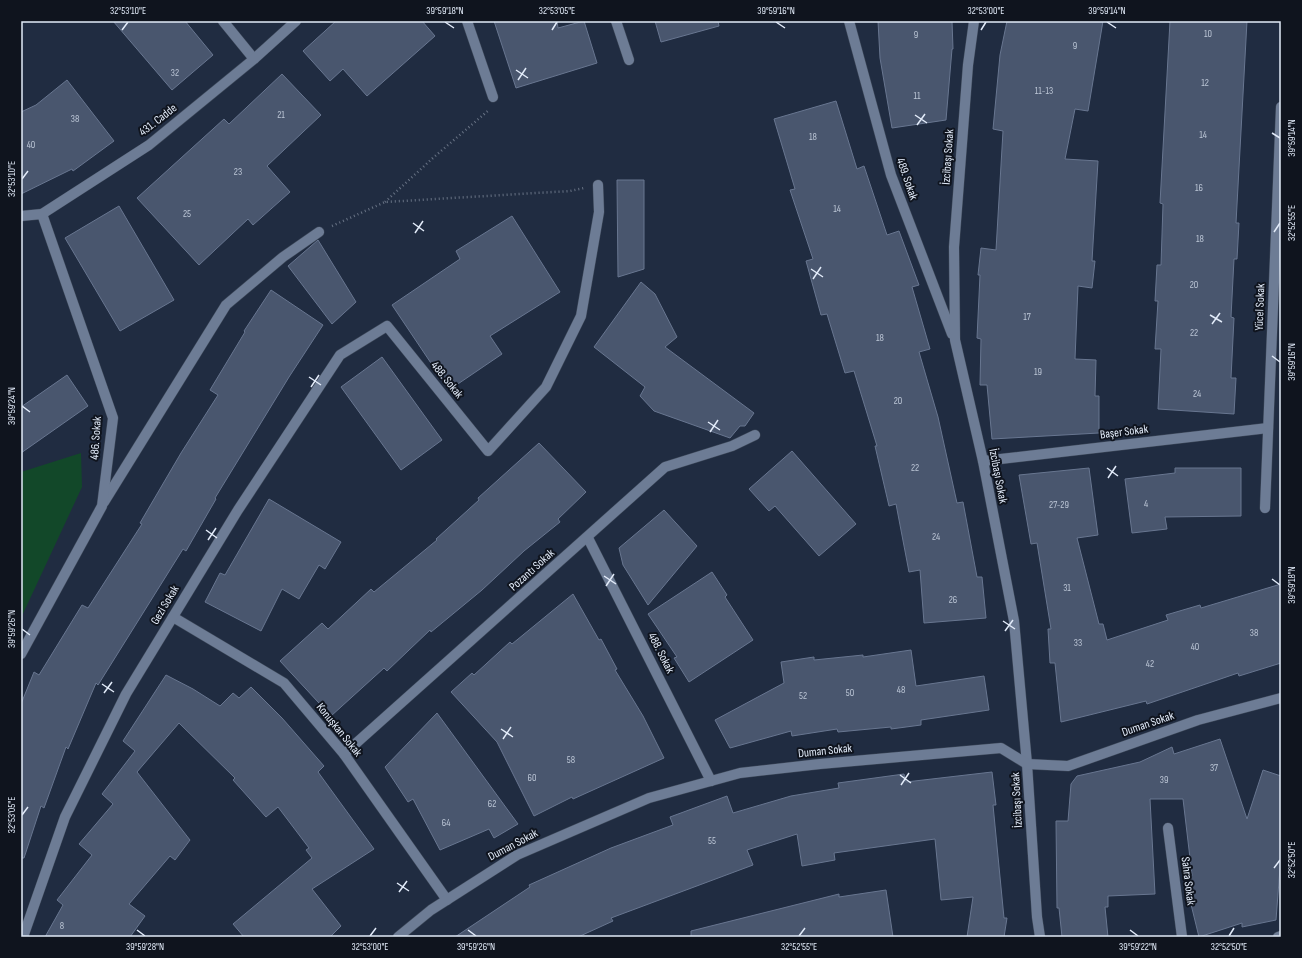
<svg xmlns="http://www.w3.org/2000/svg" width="1302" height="958" font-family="'Sofia Sans Condensed',sans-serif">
	<rect width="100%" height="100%" fill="#202c41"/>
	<polygon fill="#124829" points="81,453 82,487 21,618 21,472"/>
	<g fill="#49566e" stroke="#687690">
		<polygon points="113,21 185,21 213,55 172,90"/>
		<polygon points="336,21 422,21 435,36 367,96 343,69 330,81 303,51"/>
		<polygon points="494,21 557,21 558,28 584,21 597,63 516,88"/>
		<polygon points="655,21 718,21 719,26 661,42"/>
		<polygon points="878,21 952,21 953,49 952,49 946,120 892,128 880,58"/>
		<polygon points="1007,21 1103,21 1088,111 1075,109 1065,159 1098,161 1092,261 1095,261 1092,288 1078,286 1075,359 1096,360 1095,396 1099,396 1099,433 992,439 987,385 980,385 981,339 977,338 980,275 978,275 981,248 996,250 1003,131 993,129 1000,55"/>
		<polygon points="1170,21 1247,21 1236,223 1239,223 1237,259 1234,259 1231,317 1234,318 1231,378 1236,378 1234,414 1158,409 1161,349 1155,349 1158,301 1155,301 1157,265 1161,265 1163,204 1160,203"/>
		<polygon points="282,74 321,115 267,166 290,192 253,225 248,219 199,265 137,198 224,119 229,124"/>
		<polygon points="67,80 114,141 73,171 72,169 21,194 21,112 36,105"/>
		<polygon points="836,101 857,169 864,166 887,235 899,231 919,285 912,287 930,349 919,352 938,417 957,503 963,502 977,577 982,577 986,618 924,623 920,570 909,572 896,504 889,506 875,446 877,446 854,371 845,373 827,314 821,315 806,261 813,259 790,190 795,189 774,119"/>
		<polygon points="617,180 644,180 644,269 618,277"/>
		<polygon points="119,206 174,300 120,331 65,238"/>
		<polygon points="512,216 560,292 490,336 502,354 449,390 392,305 460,259 456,251"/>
		<polygon points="318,240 356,302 332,324 288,266"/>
		<polygon points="641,282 655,294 677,337 665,347 754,413 745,426 740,426 730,438 654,411 640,396 645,387 594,347"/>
		<polygon points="271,290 323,325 289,377 215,498 216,499 186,551 183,549 98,685 96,683 68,749 66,747 44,808 41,806 24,858 21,858 21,704 34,672 39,675 82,605 88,608 142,524 140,523 181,453 218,395 210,390 245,332 244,331"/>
		<polygon points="382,357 442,440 401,470 341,387"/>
		<polygon points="67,375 88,406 21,453 21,407"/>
		<polygon points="539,443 586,492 558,519 560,522 524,551 482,590 431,632 430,630 387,671 384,668 331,716 280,661 322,623 328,629 371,589 374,592 437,540 436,539 479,500 478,498"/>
		<polygon points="792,451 856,524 819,556 775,506 769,511 749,489"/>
		<polygon points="1089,468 1098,535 1077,538 1099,624 1103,624 1107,640 1168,620 1166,615 1200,605 1201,608 1281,584 1281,663 1239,676 1238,673 1147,704 1146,701 1061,722 1055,663 1050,663 1048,629 1051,629 1037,543 1031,544 1019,475"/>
		<polygon points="1175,468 1241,468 1241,516 1165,517 1167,529 1132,533 1125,479 1175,473"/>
		<polygon points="269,499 341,542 325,569 319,565 299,599 282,589 261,631 205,602 220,573 225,575"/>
		<polygon points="664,510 697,546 648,605 623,565 619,548"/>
		<polygon points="712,572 727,595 725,597 753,640 689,682 674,658 677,657 648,614"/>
		<polygon points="573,594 599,640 601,639 617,669 615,670 643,716 664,758 573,799 572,797 534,816 497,742 451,692 472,673 474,675 510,642 512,644"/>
		<polygon points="911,650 916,686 984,676 989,710 921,720 921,725 891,729 891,727 838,732 837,729 792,736 791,731 730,748 715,720 784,683 781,662 814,657 814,660 863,655 863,657"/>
		<polygon points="166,675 193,689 220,706 233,693 239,698 251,687 282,718 324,766 318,772 374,849 312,889 341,926 330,937 244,937 233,924 312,858 306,850 309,848 278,807 266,817 233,780 235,778 179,723 137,772 190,840 175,860 170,856 129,904 145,916 130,937 45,937 63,905 57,900 92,855 79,844 113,804 102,794 135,751 123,741"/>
		<polygon points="437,713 518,824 494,838 489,829 440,850 413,799 408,802 385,767"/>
		<polygon points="1220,739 1247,819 1263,770 1281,776 1281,855 1276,920 1242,927 1242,923 1199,937 1187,888 1192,875 1183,799 1150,799 1155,894 1108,896 1108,907 1105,907 1108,937 1062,937 1059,908 1057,908 1056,821 1068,821 1071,784 1077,776 1140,762 1172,747 1174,754"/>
		<polygon points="992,772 996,805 993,805 1004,918 1007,918 1004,937 967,937 973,897 941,900 935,839 834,853 835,860 802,866 797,834 747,850 753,865 611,918 613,921 578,937 455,937 530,887 529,885 611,848 673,825 670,817 727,796 733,813 791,796 839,788 838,783 904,774 906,782"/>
		<polygon points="886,890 893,937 691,937 691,931 839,894 839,897"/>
	</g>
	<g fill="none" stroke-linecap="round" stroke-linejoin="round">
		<defs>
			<g id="minor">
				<polyline points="223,21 254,59"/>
				<polyline points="467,21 493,97"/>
				<polyline points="616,21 629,60"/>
				<polyline points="849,21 891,175 952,334"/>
				<polyline points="974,21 968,65 954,247 955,340 983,461 1014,621 1027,764 1037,917 1040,937"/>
				<polyline points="983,461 1268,428"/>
				<polyline points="104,502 226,305 283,257 319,232"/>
				<polyline points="1265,508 1281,107"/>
				<polyline points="588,538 711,781"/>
				<polyline points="173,617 284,683 344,754 447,900"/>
				<polyline points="21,654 102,506 113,418 42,214"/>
				<polyline points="344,754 665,467 732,446 755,435"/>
				<polyline points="1168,828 1182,937"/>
				<polyline points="23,937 65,817 126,694 238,510 340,355 387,326 488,451 546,387 581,316 599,212 598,185"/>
				<polyline points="398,937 431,910 517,855 649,798 740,773 820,764 1001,748 1027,764 1068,766 1198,720 1281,698"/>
				<polyline points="1278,937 1281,936"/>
			</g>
			<polyline id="tertiary" points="21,216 42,214 149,145 254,59 296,21"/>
		</defs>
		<use href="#minor" stroke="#3d4859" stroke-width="11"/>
		<use href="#tertiary" stroke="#3d4859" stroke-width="11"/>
		<g stroke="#687385" stroke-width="2.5" stroke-dasharray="1 3" stroke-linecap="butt">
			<polyline points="385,202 434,157 489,110"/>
			<polyline points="332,226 385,202 570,191 584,188"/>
		</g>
		<use href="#minor" stroke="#6d7c95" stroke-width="10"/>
		<use href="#tertiary" stroke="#6d7c95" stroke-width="10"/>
	</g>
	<path fill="none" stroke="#e2ebf9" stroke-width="1.5" d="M445 22 454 28M776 22 785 28M1107 22 1116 28M122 30 128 22M552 30 557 22M981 30 986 22M516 70 528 78M518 80 526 68M915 115 927 123M917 125 925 114M1272 133 1280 138M22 179 28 171M413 223 424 231M1274 232 1280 223M415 233 423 221M811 269 823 277M813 279 821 267M1210 315 1222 322M1212 324 1220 313M1272 356 1280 362M309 377 321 385M311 387 319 375M22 406 30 412M708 422 720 430M710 432 718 420M1107 468 1118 476M1108 478 1116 466M206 530 217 538M208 540 216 528M604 576 616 584M1272 579 1280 585M606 586 614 574M1003 621 1015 629M22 629 30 635M1005 631 1013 620M102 684 114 692M104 693 112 682M501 729 513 737M503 739 511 727M900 775 911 783M901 785 909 773M22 815 28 807M1274 868 1280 860M397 883 409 891M399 892 407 881M137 930 145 936M468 930 476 936M1130 930 1138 936M370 936 376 928M799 936 805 928M1229 936 1234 928"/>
	<g text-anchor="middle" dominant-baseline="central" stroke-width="4" stroke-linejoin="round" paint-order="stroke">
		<g font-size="10" fill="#bcc6d6">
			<text x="1208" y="34">10</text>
			<text x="916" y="35">9</text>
			<text x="1075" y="46">9</text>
			<text x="175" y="73">32</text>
			<text x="1205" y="83">12</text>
			<text x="1044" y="91">11-13</text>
			<text x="917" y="96">11</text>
			<text x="281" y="115">21</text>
			<text x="75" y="119">38</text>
			<text x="1203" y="135">14</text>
			<text x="813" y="137">18</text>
			<text x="31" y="145">40</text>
			<text x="238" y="172">23</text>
			<text x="1199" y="188">16</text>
			<text x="837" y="209">14</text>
			<text x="187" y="214">25</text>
			<text x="1200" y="239">18</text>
			<text x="1194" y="285">20</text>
			<text x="1027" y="317">17</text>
			<text x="1194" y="333">22</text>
			<text x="880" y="338">18</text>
			<text x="1038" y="372">19</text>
			<text x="1197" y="394">24</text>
			<text x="898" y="401">20</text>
			<text x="915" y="468">22</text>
			<text x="1146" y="504">4</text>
			<text x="1059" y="505">27-29</text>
			<text x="936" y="537">24</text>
			<text x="1067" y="588">31</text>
			<text x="953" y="600">26</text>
			<text x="1254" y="633">38</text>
			<text x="1078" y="643">33</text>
			<text x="1195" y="647">40</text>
			<text x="1150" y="664">42</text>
			<text x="901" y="690">48</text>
			<text x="850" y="693">50</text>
			<text x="803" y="696">52</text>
			<text x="571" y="760">58</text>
			<text x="1214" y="768">37</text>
			<text x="532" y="778">60</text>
			<text x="1164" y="780">39</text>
			<text x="492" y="804">62</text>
			<text x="446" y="823">64</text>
			<text x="712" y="841">55</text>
			<text x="62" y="926">8</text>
		</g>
		<g font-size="12" fill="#e2ebf9" stroke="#0f141e">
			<text transform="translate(158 120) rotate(-38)">431. Cadde</text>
			<text transform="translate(948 157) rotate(-86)">İzcibaşı Sokak</text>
			<text transform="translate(907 179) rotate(71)">489. Sokak</text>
			<text transform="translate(1260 307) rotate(-88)">Yücel Sokak</text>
			<text transform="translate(447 380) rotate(51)">488. Sokak</text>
			<text transform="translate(1124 432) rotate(-7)">Başer Sokak</text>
			<text transform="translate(96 438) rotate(-86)">486. Sokak</text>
			<text transform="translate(998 476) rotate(79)">İzcibaşı Sokak</text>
			<text transform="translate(532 570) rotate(-42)">Pozantı Sokak</text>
			<text transform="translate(165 605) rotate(-59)">Gezi Sokak</text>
			<text transform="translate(661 653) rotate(63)">488. Sokak</text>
			<text transform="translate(1148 724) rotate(-19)">Duman Sokak</text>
			<text transform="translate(339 730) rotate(51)">Konuşkan Sokak</text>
			<text transform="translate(825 751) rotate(-6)">Duman Sokak</text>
			<text transform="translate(1017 800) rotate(-93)">İzcibaşı Sokak</text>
			<text transform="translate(513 845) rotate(-28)">Duman Sokak</text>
			<text transform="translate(1188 881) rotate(83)">Sahra Sokak</text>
		</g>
	</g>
	<rect width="1302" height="958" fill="none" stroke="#0f141e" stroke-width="44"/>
	<rect x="22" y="22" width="1258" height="914" fill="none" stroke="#e2ebf9" stroke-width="1.5"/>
	<g font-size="10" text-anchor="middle" fill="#e2ebf9">
		<text x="128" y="14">32°53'10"E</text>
		<text x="445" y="14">39°59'18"N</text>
		<text x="557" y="14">32°53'05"E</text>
		<text x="776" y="14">39°59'16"N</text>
		<text x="986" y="14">32°53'00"E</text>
		<text x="1107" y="14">39°59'14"N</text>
		<text transform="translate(1291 138) rotate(-90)" y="4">39°59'14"N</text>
		<text transform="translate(11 179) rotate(-90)" y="4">32°53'10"E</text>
		<text transform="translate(1291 223) rotate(-90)" y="4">32°52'55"E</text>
		<text transform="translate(1291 362) rotate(-90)" y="4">39°59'16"N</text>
		<text transform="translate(11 406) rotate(-90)" y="4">39°59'24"N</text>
		<text transform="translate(1291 585) rotate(-90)" y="4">39°59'18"N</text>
		<text transform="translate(11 629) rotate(-90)" y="4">39°59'26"N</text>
		<text transform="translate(11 815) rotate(-90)" y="4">32°53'05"E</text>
		<text transform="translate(1291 860) rotate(-90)" y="4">32°52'50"E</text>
		<text x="145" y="950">39°59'28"N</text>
		<text x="370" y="950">32°53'00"E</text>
		<text x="476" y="950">39°59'26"N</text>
		<text x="799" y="950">32°52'55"E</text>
		<text x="1138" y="950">39°59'22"N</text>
		<text x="1229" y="950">32°52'50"E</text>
	</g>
</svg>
